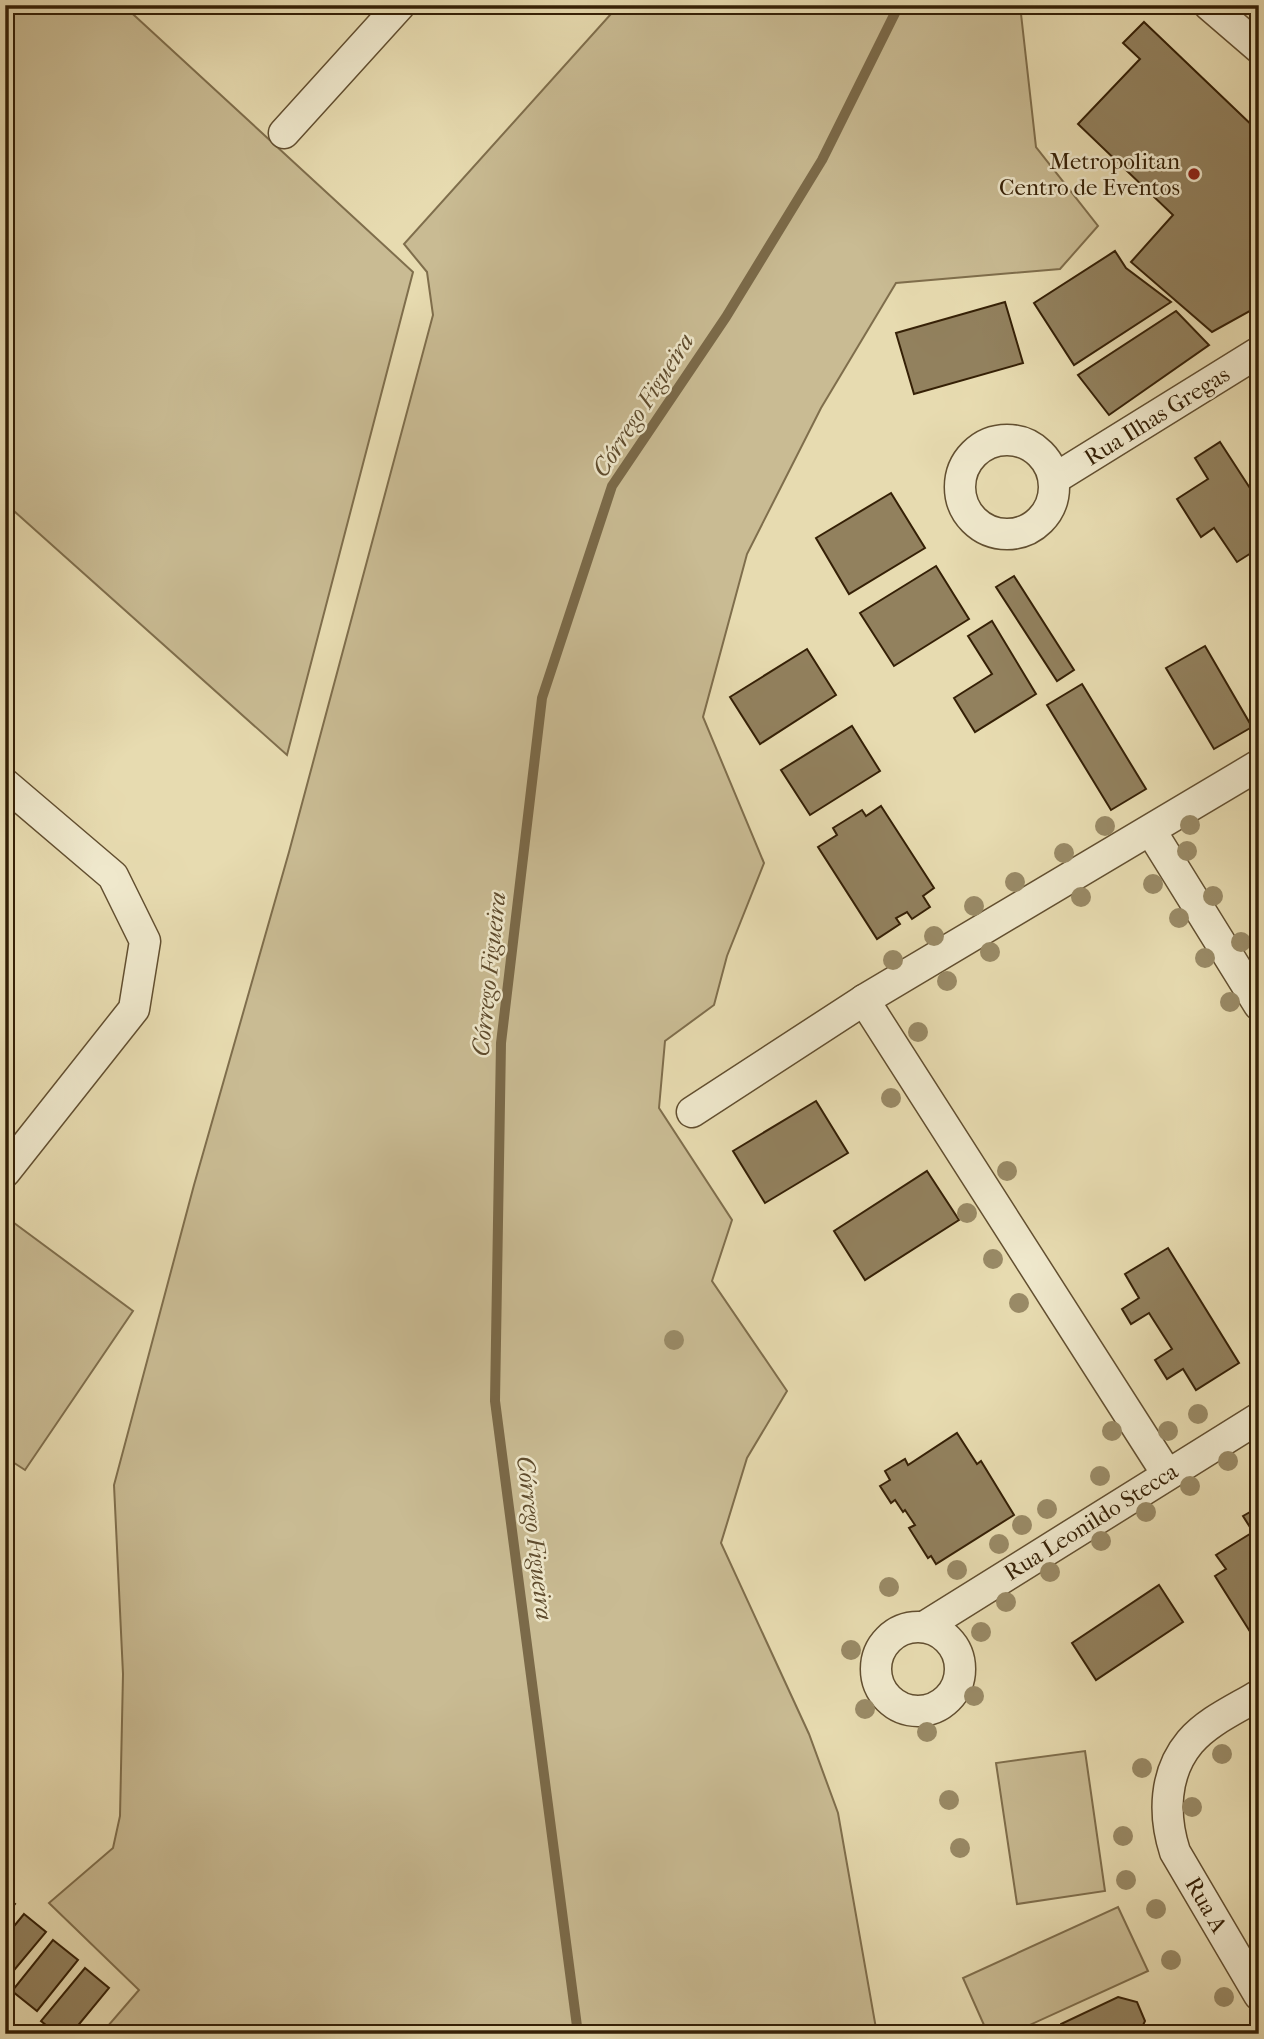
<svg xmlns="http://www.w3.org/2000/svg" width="1264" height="2039" font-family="'IM FELL French Canon',serif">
	<rect width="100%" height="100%" fill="#e7dbb0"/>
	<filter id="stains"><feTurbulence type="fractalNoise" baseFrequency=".00286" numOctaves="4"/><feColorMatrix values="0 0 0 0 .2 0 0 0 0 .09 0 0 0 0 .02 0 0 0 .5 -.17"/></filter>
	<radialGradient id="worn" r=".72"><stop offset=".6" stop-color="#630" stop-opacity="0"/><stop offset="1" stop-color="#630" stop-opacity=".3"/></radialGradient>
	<g fill="#c9bb93" stroke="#7f6e4c" stroke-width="2">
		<polygon points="5,5 123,5 413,272 287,755 5,503"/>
		<polygon points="619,5 1020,5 1036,147 1098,226 1060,269 896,283 821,408 747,554 703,717 764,863 727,956 714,1005 665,1041 659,1108 732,1220 712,1281 787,1391 747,1458 721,1543 809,1734 838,1813 877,2034 101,2034 139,1990 49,1903 113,1848 120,1816 123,1674 114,1485 194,1185 289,852 433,315 427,272 404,244"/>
		<polygon points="6,1217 133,1311 25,1470 5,1457"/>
		<polygon points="1085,1751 1105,1891 1017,1904 996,1763"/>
		<polygon points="1118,1907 1148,1971 1010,2034 988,2034 963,1978"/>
	</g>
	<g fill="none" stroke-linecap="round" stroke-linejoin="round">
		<polyline stroke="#7b6a49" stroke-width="10" points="578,2034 495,1401 501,1043 542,698 612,486 726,317 822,160 899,5"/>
	</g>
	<g fill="#92815e" stroke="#352006" stroke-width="2">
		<polygon points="1144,22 1259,132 1259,306 1212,332 1131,262 1173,215 1078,124 1140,59 1123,43"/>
		<polygon points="1115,251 1126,268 1171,302 1074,365 1034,303"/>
		<polygon points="1005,302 1023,363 914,394 896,333"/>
		<polygon points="1176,311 1209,345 1109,415 1078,375"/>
		<polygon points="1220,442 1259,502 1259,548 1237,562 1214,528 1201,537 1177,499 1208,479 1195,458"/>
		<polygon points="891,493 925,548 849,594 816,538"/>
		<polygon points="936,566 969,619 894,666 860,613"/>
		<polygon points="1014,576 1074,670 1057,681 996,587"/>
		<polygon points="992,621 1036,694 975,732 954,698 992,674 968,636"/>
		<polygon points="1205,646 1252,727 1214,749 1166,668"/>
		<polygon points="807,649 836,695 760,744 730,697"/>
		<polygon points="1082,684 1146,789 1111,810 1047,705"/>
		<polygon points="852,726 880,771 810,815 781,770"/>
		<polygon points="881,806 934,888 923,896 930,907 912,919 907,912 896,918 900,924 877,939 818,847 837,835 833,828 862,810 866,816"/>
		<polygon points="816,1101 848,1153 765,1203 733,1151"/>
		<polygon points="927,1171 959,1220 865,1280 834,1231"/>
		<polygon points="1168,1248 1239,1363 1196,1390 1183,1369 1167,1379 1155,1360 1172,1349 1149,1313 1131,1324 1122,1309 1139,1298 1125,1274"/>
		<polygon points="957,1433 977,1464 981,1461 1014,1515 936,1564 931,1556 928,1558 909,1528 915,1525 905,1510 903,1512 895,1500 891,1503 880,1486 890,1480 885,1471 905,1459 908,1465"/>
		<polygon points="1259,1507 1259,1635 1254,1638 1215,1576 1226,1569 1216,1555 1253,1532 1243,1516"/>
		<polygon points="1159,1585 1183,1622 1096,1680 1072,1643"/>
		<polygon points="5,1896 15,1904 5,1916"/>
		<polygon points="24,1914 46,1932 5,1981 5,1937"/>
		<polygon points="53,1940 78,1960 37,2011 12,1991"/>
		<polygon points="85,1968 109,1988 71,2034 57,2034 41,2021"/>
		<polygon points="1118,1997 1137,2002 1145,2021 1139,2034 1057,2034 1061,2024"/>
	</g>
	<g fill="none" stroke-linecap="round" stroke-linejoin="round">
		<defs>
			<g id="minor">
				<polyline points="1209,5 1259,48"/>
				<polyline points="284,133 400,5"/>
				<circle cx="1007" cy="487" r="47"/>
				<polyline points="1054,479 1259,352"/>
				<polyline points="5,784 113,876 145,941 134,1009 5,1172"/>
				<polyline points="1151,831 1259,1005"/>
				<polyline points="864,1000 1167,1474"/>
				<polyline points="692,1112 864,1000 1259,765"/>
				<polyline points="924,1627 1259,1418"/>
				<circle cx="918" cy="1669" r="42"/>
				<path d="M1259 1695C1236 1709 1208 1721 1190 1742 1164 1773 1163 1815 1175 1852L1259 1995"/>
			</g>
		</defs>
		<use href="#minor" stroke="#624f30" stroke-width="33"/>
		<use href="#minor" stroke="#efe8cc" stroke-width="30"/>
	</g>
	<g fill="#998a66">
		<circle cx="1190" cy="825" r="10"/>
		<circle cx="1105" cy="826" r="10"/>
		<circle cx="1187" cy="851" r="10"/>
		<circle cx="1064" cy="853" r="10"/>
		<circle cx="1015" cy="882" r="10"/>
		<circle cx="1153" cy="884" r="10"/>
		<circle cx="1213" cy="896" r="10"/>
		<circle cx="1081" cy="897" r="10"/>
		<circle cx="974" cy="906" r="10"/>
		<circle cx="1179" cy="918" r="10"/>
		<circle cx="934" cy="936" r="10"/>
		<circle cx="1241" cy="942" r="10"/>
		<circle cx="990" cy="952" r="10"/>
		<circle cx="1205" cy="958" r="10"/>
		<circle cx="893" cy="960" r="10"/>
		<circle cx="947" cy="981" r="10"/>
		<circle cx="1230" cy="1002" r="10"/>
		<circle cx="918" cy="1032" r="10"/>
		<circle cx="891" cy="1098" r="10"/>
		<circle cx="1007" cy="1171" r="10"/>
		<circle cx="967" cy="1213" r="10"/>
		<circle cx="993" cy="1259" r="10"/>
		<circle cx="1019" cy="1303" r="10"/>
		<circle cx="674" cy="1340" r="10"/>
		<circle cx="1198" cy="1414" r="10"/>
		<circle cx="1112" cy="1431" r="10"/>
		<circle cx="1168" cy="1431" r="10"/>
		<circle cx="1228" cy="1461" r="10"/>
		<circle cx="1100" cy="1476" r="10"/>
		<circle cx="1190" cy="1486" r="10"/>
		<circle cx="1047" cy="1509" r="10"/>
		<circle cx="1146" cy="1512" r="10"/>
		<circle cx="1022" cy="1525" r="10"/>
		<circle cx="1101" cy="1541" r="10"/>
		<circle cx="999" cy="1544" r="10"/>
		<circle cx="957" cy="1570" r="10"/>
		<circle cx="1050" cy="1572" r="10"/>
		<circle cx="889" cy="1587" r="10"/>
		<circle cx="1006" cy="1602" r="10"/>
		<circle cx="981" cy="1632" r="10"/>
		<circle cx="851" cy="1650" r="10"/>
		<circle cx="974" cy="1696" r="10"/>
		<circle cx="865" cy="1709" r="10"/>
		<circle cx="927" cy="1732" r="10"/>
		<circle cx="1222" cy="1754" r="10"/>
		<circle cx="1142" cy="1768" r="10"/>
		<circle cx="949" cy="1800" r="10"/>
		<circle cx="1192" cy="1807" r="10"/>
		<circle cx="1123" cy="1836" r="10"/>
		<circle cx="960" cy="1848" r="10"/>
		<circle cx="1126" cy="1880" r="10"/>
		<circle cx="1156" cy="1909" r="10"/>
		<circle cx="1171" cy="1960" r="10"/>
		<circle cx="1224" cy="1997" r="10"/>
	</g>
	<circle fill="#8f2418" stroke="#efe8cc" stroke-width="2.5" cx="1194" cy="174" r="7"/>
	<g text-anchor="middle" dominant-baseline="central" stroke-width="5" stroke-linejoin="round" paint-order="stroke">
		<g font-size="23" fill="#352006" stroke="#efe8cc" text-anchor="end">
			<text x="1180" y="161">Metropolitan<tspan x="1180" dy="26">Centro de Eventos</tspan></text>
		</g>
		<g font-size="23" fill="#352006" stroke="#efe8cc">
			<text transform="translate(1157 416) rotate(-32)">Rua Ilhas Gregas</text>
			<text transform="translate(1091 1522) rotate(-32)">Rua Leonildo Stecca</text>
			<text transform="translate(1206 1905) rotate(60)">Rua A</text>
		</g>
		<g font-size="24" font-style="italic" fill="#5e4b2d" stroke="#efe8cc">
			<text transform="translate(643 405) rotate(-57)">Córrego Figueira</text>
			<text transform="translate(489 974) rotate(-84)">Córrego Figueira</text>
			<text transform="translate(535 1538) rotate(83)">Córrego Figueira</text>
		</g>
	</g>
	<rect width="1264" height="2039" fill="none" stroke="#e7dbb0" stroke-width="28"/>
	<rect x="7" y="7" width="1250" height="2025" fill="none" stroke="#352006" stroke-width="3.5"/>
	<rect x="14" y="14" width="1236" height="2011" fill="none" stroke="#352006" stroke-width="2"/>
	<rect width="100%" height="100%" filter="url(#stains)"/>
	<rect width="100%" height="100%" fill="url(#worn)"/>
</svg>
